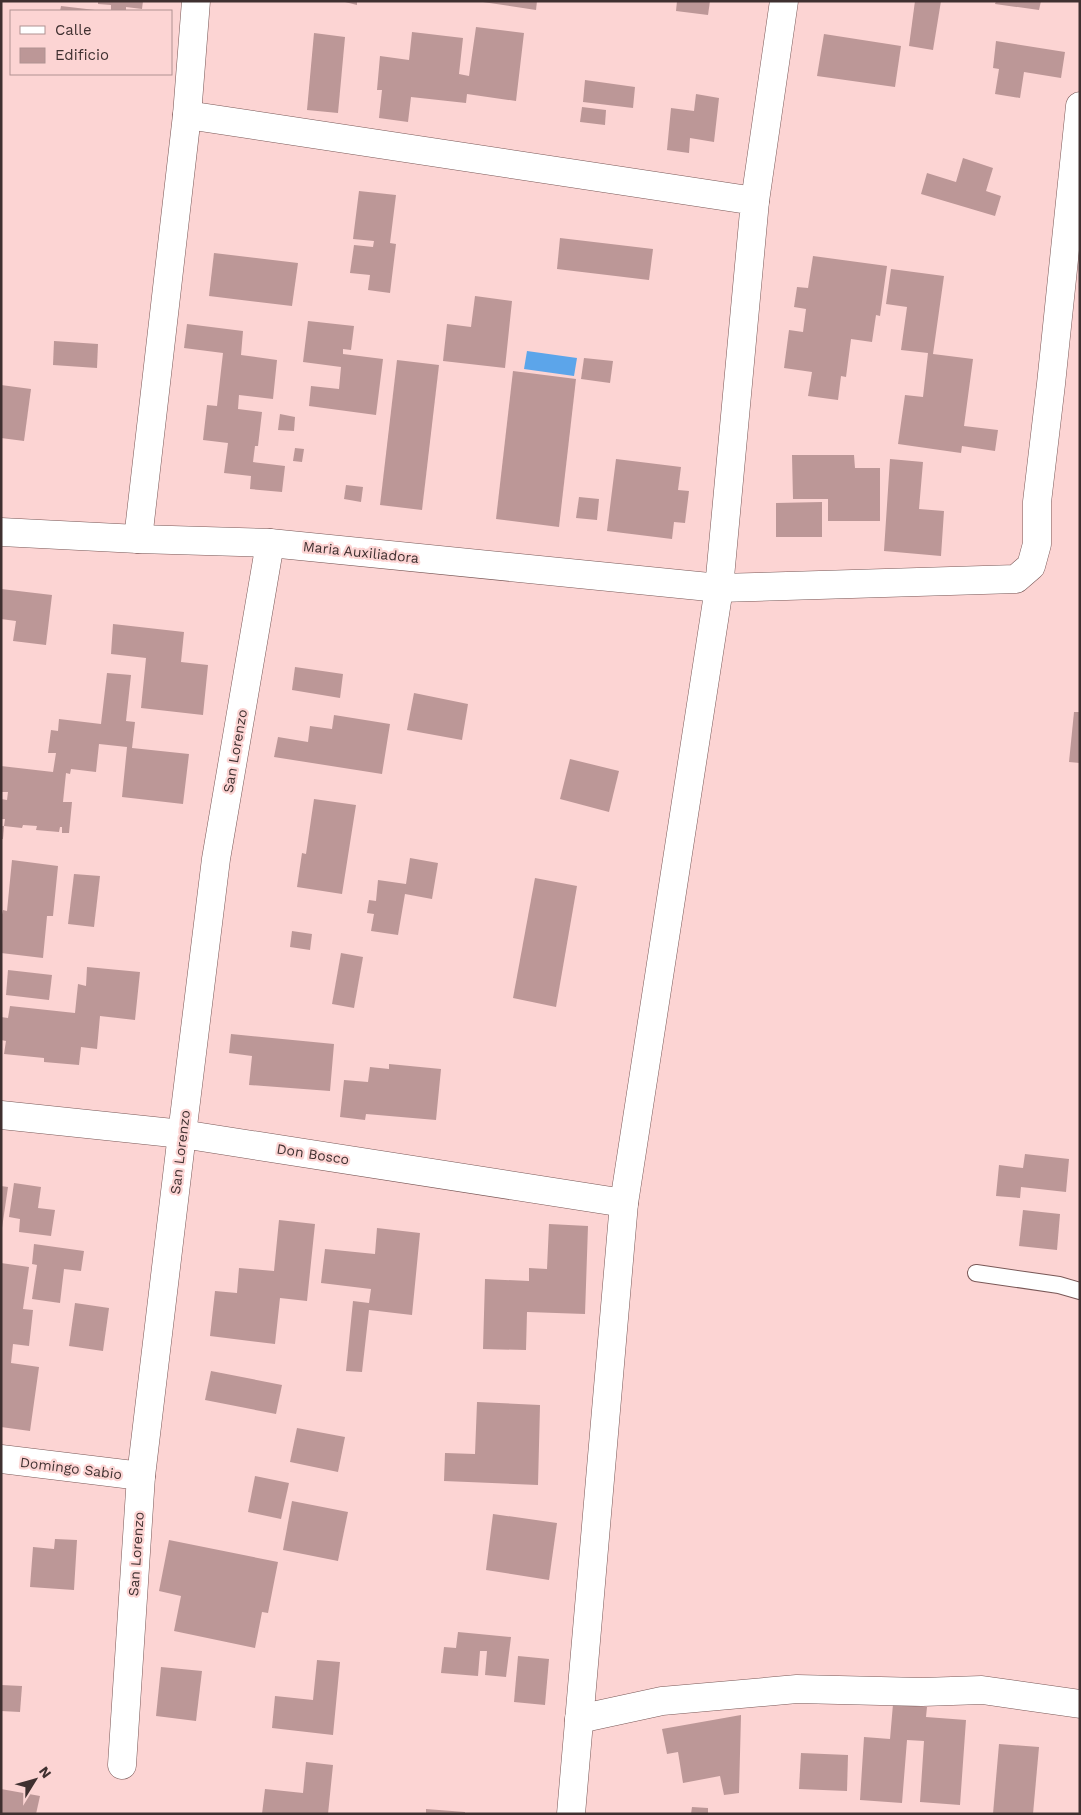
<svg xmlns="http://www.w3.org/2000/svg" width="1081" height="1815" font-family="'Work Sans',sans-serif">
	<rect width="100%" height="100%" fill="#fcd4d3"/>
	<polygon fill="#5ca5ea" points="527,351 577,358 574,376 524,369"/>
	<g fill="#bc9797">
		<polygon points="98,1 143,1 142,9 126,7 126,11 111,11 111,5 98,4"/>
		<polygon points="341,1 357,1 357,5"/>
		<polygon points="476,1 537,1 536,10"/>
		<polygon points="677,1 710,1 708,15 676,11"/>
		<polygon points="915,1 941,1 933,50 909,46"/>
		<polygon points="996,1 1041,1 1039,10 995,4"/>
		<polygon points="61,6 95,10 95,11 60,11"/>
		<polygon points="476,27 524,33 516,101 467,94 466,103 411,97 408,122 379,118 382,90 377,90 380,56 409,60 412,32 463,38 459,74 469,76"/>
		<polygon points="314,33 345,37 338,113 307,110"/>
		<polygon points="824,34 901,46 895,87 817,76"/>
		<polygon points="996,41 1065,52 1061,78 1024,72 1020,98 995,94 999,69 993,68"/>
		<polygon points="585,80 635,87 633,108 583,102"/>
		<polygon points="696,94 719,98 714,142 690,138 689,153 667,150 671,108 694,111"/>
		<polygon points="582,107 606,110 605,125 580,122"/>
		<polygon points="963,158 993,168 986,191 1001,196 995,216 921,194 927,173 956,182"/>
		<polygon points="359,191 396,195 390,243 396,244 390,293 368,290 370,275 350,273 354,245 373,247 374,241 353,239"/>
		<polygon points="560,238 653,249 649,280 557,269"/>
		<polygon points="214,253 298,263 292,306 209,296"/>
		<polygon points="813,256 887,266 880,316 876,315 872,342 851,339 846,377 841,376 838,400 808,396 812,372 784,368 789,330 803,332 806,309 794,307 797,287 808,288"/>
		<polygon points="891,269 944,276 933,354 973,359 964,426 998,430 995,451 962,446 961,453 898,444 905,395 923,397 928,353 901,350 907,307 886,304"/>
		<polygon points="475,296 512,301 505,368 443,361 447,324 471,327"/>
		<polygon points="308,321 354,326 351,350 343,349 343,354 383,359 376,415 309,406 311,386 339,389 341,367 303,362"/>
		<polygon points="187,324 243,331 241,355 277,360 273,399 239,395 238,409 262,412 258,446 255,446 253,462 285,466 282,492 250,489 251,476 224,473 228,443 203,440 207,405 217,406 223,353 184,348"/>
		<polygon points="54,341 98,344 97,368 53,365"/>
		<polygon points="584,358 613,361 610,383 581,379"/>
		<polygon points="397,360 439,365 422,510 380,505"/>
		<polygon points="513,371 576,379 559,527 496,519"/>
		<polygon points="1,385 31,389 24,441 1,438"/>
		<polygon points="280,414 295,417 294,431 278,430"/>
		<polygon points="295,448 304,449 302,462 293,461"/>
		<polygon points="792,455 854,455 855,468 880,468 880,521 828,521 828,499 793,499"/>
		<polygon points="616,459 681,467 678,490 689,491 685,523 674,522 672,539 607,531"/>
		<polygon points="890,459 923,462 919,509 944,511 941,556 884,551"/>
		<polygon points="346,485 363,487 361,502 344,499"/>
		<polygon points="579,497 599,499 597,520 576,518"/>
		<polygon points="822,502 822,537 776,537 776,503"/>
		<polygon points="1,589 52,595 46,645 13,641 16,621 1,619"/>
		<polygon points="113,624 184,632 181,662 208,665 203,715 141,708 146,658 111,654"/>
		<polygon points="295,667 343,674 340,698 292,690"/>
		<polygon points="107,673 131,675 126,721 135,722 132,748 189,754 183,804 122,797 127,747 99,744 96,772 71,769 70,774 66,773 63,802 72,802 69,833 62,833 62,827 60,827 59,832 36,830 37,826 23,825 22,828 4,826 5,819 1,819 1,799 7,800 8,792 1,792 1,766 53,772 56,753 48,753 51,730 58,731 59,719 101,724"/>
		<polygon points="414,693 468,704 462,740 407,730"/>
		<polygon points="1074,712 1080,712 1080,763 1069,762"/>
		<polygon points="334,715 390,724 382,774 274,757 278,737 308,742 310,726 332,729"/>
		<polygon points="570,759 619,771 609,812 560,799"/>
		<polygon points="314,799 356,805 342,894 297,887 302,853 306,854"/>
		<polygon points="1,826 4,826 3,839 1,839"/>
		<polygon points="410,858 438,863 432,899 405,894 398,935 371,931 374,914 367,913 369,900 376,901 378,880 406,884"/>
		<polygon points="12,860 58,866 53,916 47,916 43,958 1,953 1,919 3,910 7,911"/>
		<polygon points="74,874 100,876 94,927 68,924"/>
		<polygon points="535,878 577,886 556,1007 513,998"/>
		<polygon points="292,931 312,934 310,950 290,947"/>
		<polygon points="341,953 363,957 354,1008 332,1004"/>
		<polygon points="87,967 140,972 135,1020 100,1016 97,1049 81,1047 79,1065 44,1062 44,1058 4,1054 6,1041 1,1040 1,1017 8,1018 10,1006 75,1013 78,984 86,986"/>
		<polygon points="8,970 52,975 49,1000 6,995"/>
		<polygon points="231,1034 334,1044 330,1091 249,1085 252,1056 229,1053"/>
		<polygon points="389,1064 441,1069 436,1120 366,1114 365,1120 340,1117 344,1080 368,1082 370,1067 389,1069"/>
		<polygon points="1025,1154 1069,1159 1066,1192 1021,1187 1020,1198 996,1196 999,1165 1023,1168"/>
		<polygon points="14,1183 41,1187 38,1208 55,1210 51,1236 19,1232 20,1219 9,1217"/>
		<polygon points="1,1186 8,1187 2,1228 1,1228"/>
		<polygon points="1023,1210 1060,1214 1057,1250 1019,1246"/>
		<polygon points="279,1220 315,1224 307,1301 280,1298 275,1344 210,1336 215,1291 237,1293 239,1268 274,1271"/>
		<polygon points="549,1224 588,1226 585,1314 527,1312 526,1350 483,1349 485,1279 529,1281 529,1268 547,1269"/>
		<polygon points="377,1228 420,1233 412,1315 369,1310 362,1372 346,1371 353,1301 369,1303 371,1289 321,1283 325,1249 375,1254"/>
		<polygon points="34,1244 84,1251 81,1271 64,1269 60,1303 32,1299 37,1265 32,1264"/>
		<polygon points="1,1263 29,1267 23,1309 33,1310 29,1346 13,1344 11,1363 39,1367 30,1431 1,1427"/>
		<polygon points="75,1303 109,1308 103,1351 69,1346"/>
		<polygon points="211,1371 282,1385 276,1414 205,1400"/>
		<polygon points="477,1402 540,1405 538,1485 444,1481 445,1453 475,1454"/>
		<polygon points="297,1428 345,1437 338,1472 290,1462"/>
		<polygon points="255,1476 289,1483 281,1519 248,1512"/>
		<polygon points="292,1501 348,1512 338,1561 283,1550"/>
		<polygon points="493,1514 557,1523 549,1580 486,1570"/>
		<polygon points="55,1539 77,1540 74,1590 30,1587 33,1547 54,1549"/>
		<polygon points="169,1540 278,1562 268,1613 262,1612 255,1648 174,1631 181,1596 159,1591"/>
		<polygon points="458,1632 511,1637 506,1677 485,1675 487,1651 480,1651 478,1676 441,1673 444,1647 456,1648"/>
		<polygon points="518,1656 549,1659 545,1705 514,1702"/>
		<polygon points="317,1660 340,1662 333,1735 272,1728 275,1696 313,1700"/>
		<polygon points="161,1667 202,1671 196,1721 156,1716"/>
		<polygon points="1,1685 22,1686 20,1712 1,1711"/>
		<polygon points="893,1704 927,1707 926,1717 966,1720 960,1805 920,1802 924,1741 907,1740 902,1803 860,1800 864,1737 890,1739"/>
		<polygon points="741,1715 739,1793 724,1795 720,1776 683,1783 678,1752 667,1754 662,1729"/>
		<polygon points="999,1744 1039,1747 1033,1814 993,1814"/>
		<polygon points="801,1753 848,1755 847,1791 799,1789"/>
		<polygon points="306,1762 333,1765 328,1814 262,1814 265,1789 303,1793"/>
		<polygon points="1,1789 40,1796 36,1814 1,1814"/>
		<polygon points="692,1807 708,1808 708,1814 691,1814"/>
		<polygon points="426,1809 465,1812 465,1814 426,1814"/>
	</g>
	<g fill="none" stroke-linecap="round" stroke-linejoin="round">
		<defs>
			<polyline id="lane" points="976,1273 1059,1285 1080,1291"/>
			<g id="street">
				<polyline points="187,115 755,201 719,588 624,1203 571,1814"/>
				<polyline points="755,201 784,1"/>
				<polyline points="1,532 138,539 270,543 719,588 1016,579 1031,566 1037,544 1037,502 1051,384 1080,106"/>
				<polyline points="138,539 187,115 196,1"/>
				<polyline points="1,1115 182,1134 624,1203"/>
				<polyline points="1,1459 141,1476"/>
				<polyline points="579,1719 662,1701 797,1689 922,1692 982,1690 1080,1704"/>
				<polyline points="122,1765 141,1476 182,1134 216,859 270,543"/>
			</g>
		</defs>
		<use href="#lane" stroke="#795857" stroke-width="18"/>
		<use href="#street" stroke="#795857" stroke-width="29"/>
		<use href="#lane" stroke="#fff" stroke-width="16"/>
		<use href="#street" stroke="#fff" stroke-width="28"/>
	</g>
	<g text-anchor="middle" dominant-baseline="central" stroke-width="4.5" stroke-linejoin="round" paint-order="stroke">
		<g font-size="14" fill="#3f3030" stroke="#fcd4d3">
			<text transform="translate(361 552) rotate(6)">Maria Auxiliadora</text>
			<text transform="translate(235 751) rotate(-80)">San Lorenzo</text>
			<text transform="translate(180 1152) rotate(-83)">San Lorenzo</text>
			<text transform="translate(313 1154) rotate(9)">Don Bosco</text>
			<text transform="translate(71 1468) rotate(7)">Domingo Sabio</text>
			<text transform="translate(136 1554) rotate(-86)">San Lorenzo</text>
		</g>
	</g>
	<rect width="1081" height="1815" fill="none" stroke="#3f3030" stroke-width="5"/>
	<rect x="10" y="10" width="162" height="65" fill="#fcd4d3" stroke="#b09292"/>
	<rect x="20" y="26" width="25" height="8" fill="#ffffff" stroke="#b09292"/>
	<text x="55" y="35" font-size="15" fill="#3f3030">Calle</text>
	<rect x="20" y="48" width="25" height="15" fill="#bc9797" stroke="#b09292"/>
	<text x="55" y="60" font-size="15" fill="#3f3030">Edificio</text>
	<g transform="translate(35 1780) rotate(53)" stroke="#fcd4d3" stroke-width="4" paint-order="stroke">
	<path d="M0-4L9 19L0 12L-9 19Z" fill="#3f3030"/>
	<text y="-8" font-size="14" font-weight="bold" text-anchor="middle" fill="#3f3030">N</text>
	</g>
</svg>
